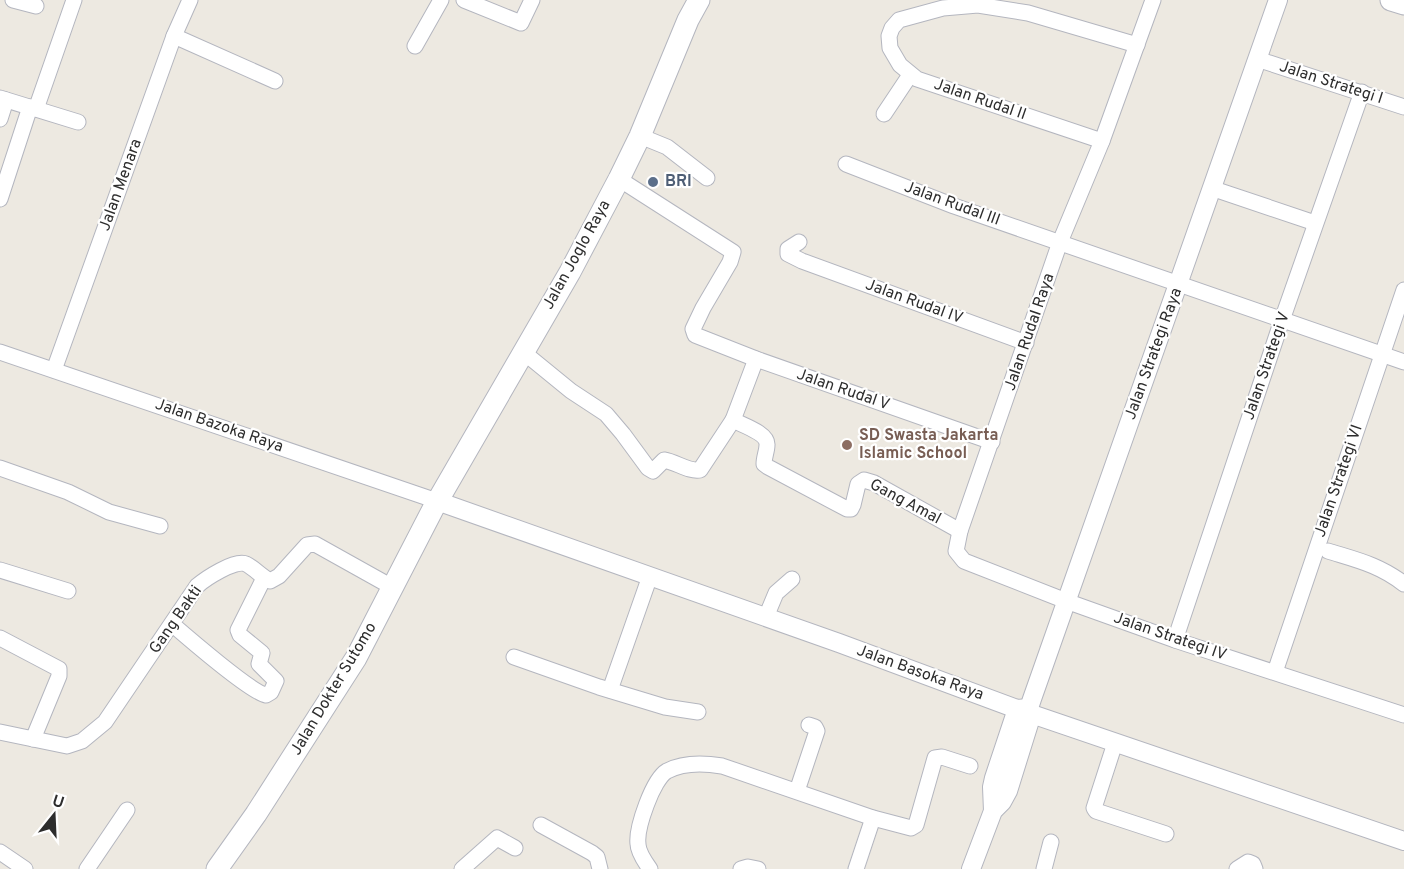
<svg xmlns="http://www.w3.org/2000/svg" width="1404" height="869" font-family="Overpass,sans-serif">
	<rect width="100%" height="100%" fill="#ede9e1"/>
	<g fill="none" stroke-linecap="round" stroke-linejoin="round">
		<defs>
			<g id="minor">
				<polyline points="13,0 36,6"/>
				<polyline points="464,0 521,23 532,0"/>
				<polyline points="1153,0 1102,141 1060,242 960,531 956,551 964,561 1066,601 1175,640 1404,715"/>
				<polyline points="174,36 275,81"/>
				<polyline points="415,46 441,0"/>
				<polyline points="1257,59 1404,107"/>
				<polyline points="0,98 78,122"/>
				<polyline points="36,109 74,0"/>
				<polyline points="884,114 910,75"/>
				<polyline points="0,119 6,100"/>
				<polyline points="640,136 667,147 707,178"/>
				<polyline points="1102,141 917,79 900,65 890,48 889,36 892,28 899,20 943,8 978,5 1028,13 1137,45"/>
				<polyline points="846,164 954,206 1404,362"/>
				<polyline points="619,179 733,252 730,262 703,308 693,329 695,335 756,359 992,442"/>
				<polyline points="1211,188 1315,223"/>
				<polyline points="0,199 30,107"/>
				<polyline points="799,242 788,249 788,254 802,261 1026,343"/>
				<path d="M522 351 571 391 606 414 623 434 648 468 653 471 664 460C676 462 689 472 700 470L733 420 756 359"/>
				<polyline points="0,352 437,501"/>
				<polyline points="54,370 174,36 190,0"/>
				<path d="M733 420C742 425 768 433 767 445 767 451 764 457 764 464L768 467 847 509H851L853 505 858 484 864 480 874 483 960 531"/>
				<polyline points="0,468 68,492 109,512 160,526"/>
				<path d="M1328 551C1357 560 1380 565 1404 584"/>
				<polyline points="0,570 68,591"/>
				<polyline points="766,617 776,593 792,579"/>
				<path d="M172 624C187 637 252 693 266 695L271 692 276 681 259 664 262 653 240 635 238 630 264 578"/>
				<polyline points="0,638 59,669 59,676 33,739"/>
				<polyline points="1175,640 1282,320 1362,92"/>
				<polyline points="514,657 599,687 665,707 698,712"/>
				<polyline points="1275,672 1404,290"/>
				<polyline points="610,690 650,576"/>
				<path d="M0 732 67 746 82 741 105 722 197 586C205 579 235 559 246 564 254 568 261 576 270 581L279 576 307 545 315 544 392 587"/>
				<polyline points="1115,743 1094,808 1096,811 1166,834"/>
				<polyline points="797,791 817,731 815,727 809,725"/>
				<polyline points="541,825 592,853 597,857 600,869"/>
				<polyline points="0,852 25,869"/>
				<polyline points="87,869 127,810"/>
				<polyline points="462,869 497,838 515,848"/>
				<path d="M650 869C645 862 638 852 638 844 636 828 653 779 667 771 684 762 704 763 722 766L873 818 911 828 916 825 935 758 942 757 970 766"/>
				<polyline points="741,869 748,867 758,869"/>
				<polyline points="856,869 873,818"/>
				<polyline points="1044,869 1051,842"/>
				<polyline points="1237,869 1248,862 1253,864 1255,869"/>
			</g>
			<g id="tertiary">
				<polyline points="437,501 839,643 1017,709 1404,841"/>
				<polyline points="993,811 992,787 994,778 1017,709 1029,708"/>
				<polyline points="971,869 993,811 1002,802 1008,791 1032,714 1029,708 1032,699 1278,0"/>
			</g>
			<g id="secondary">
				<polyline points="1391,0 1404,4"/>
				<polyline points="217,869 256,814 356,658 434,507 570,272 619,179 640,136 688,20 699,0"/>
			</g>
		</defs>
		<use href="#minor" stroke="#b4b6bf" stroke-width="17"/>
		<use href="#tertiary" stroke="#b4b6bf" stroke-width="20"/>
		<use href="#secondary" stroke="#b4b6bf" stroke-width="23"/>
		<use href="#minor" stroke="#fff" stroke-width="15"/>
		<use href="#tertiary" stroke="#fff" stroke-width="18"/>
		<use href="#secondary" stroke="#fff" stroke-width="21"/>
	</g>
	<circle fill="#5c6f8a" stroke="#fff" stroke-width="2" cx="653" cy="182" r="6"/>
	<circle fill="#8d6e63" stroke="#fff" stroke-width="2" cx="847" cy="445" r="6"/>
	<g text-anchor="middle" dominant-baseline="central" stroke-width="4.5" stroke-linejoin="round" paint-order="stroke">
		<g font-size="16" fill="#2d2d2d" stroke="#fff">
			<text transform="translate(1331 83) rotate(18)">Jalan Strategi I</text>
			<text transform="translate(980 100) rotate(19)">Jalan Rudal II</text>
			<text transform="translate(121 185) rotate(-70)">Jalan Menara</text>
			<text transform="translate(952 204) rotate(20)">Jalan Rudal III</text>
			<text transform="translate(577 255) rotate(-61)">Jalan Joglo Raya</text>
			<text transform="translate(914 302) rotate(20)">Jalan Rudal IV</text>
			<text transform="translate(1030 332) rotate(-71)">Jalan Rudal Raya</text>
			<text transform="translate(1154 354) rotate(-70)">Jalan Strategi Raya</text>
			<text transform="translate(1267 366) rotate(-71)">Jalan Strategi V</text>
			<text transform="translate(843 390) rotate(19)">Jalan Rudal V</text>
			<text transform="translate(219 426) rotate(19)">Jalan Bazoka Raya</text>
			<text transform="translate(1339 481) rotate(-71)">Jalan Strategi VI</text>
			<text transform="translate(905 502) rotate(28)">Gang Amal</text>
			<text transform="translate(176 620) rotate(-55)">Gang Bakti</text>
			<text transform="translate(1170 637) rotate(19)">Jalan Strategi IV</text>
			<text transform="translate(920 673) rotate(20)">Jalan Basoka Raya</text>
			<text transform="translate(334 689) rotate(-59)">Jalan Dokter Sutomo</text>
		</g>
		<g font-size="16" font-weight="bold" fill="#4e5e75" stroke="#fff" text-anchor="start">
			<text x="665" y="182">BRI</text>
		</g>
		<g font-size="16" font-weight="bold" fill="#785e54" stroke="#fff" text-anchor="start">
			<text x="859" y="436">SD Swasta Jakarta<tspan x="859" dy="18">Islamic School</tspan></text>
		</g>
	</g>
	<g transform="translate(54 815) rotate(18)" stroke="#ffffff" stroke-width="4.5" paint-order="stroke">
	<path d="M0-4.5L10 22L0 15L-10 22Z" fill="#2d2d2d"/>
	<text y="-9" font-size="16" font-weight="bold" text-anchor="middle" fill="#2d2d2d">U</text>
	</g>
</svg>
